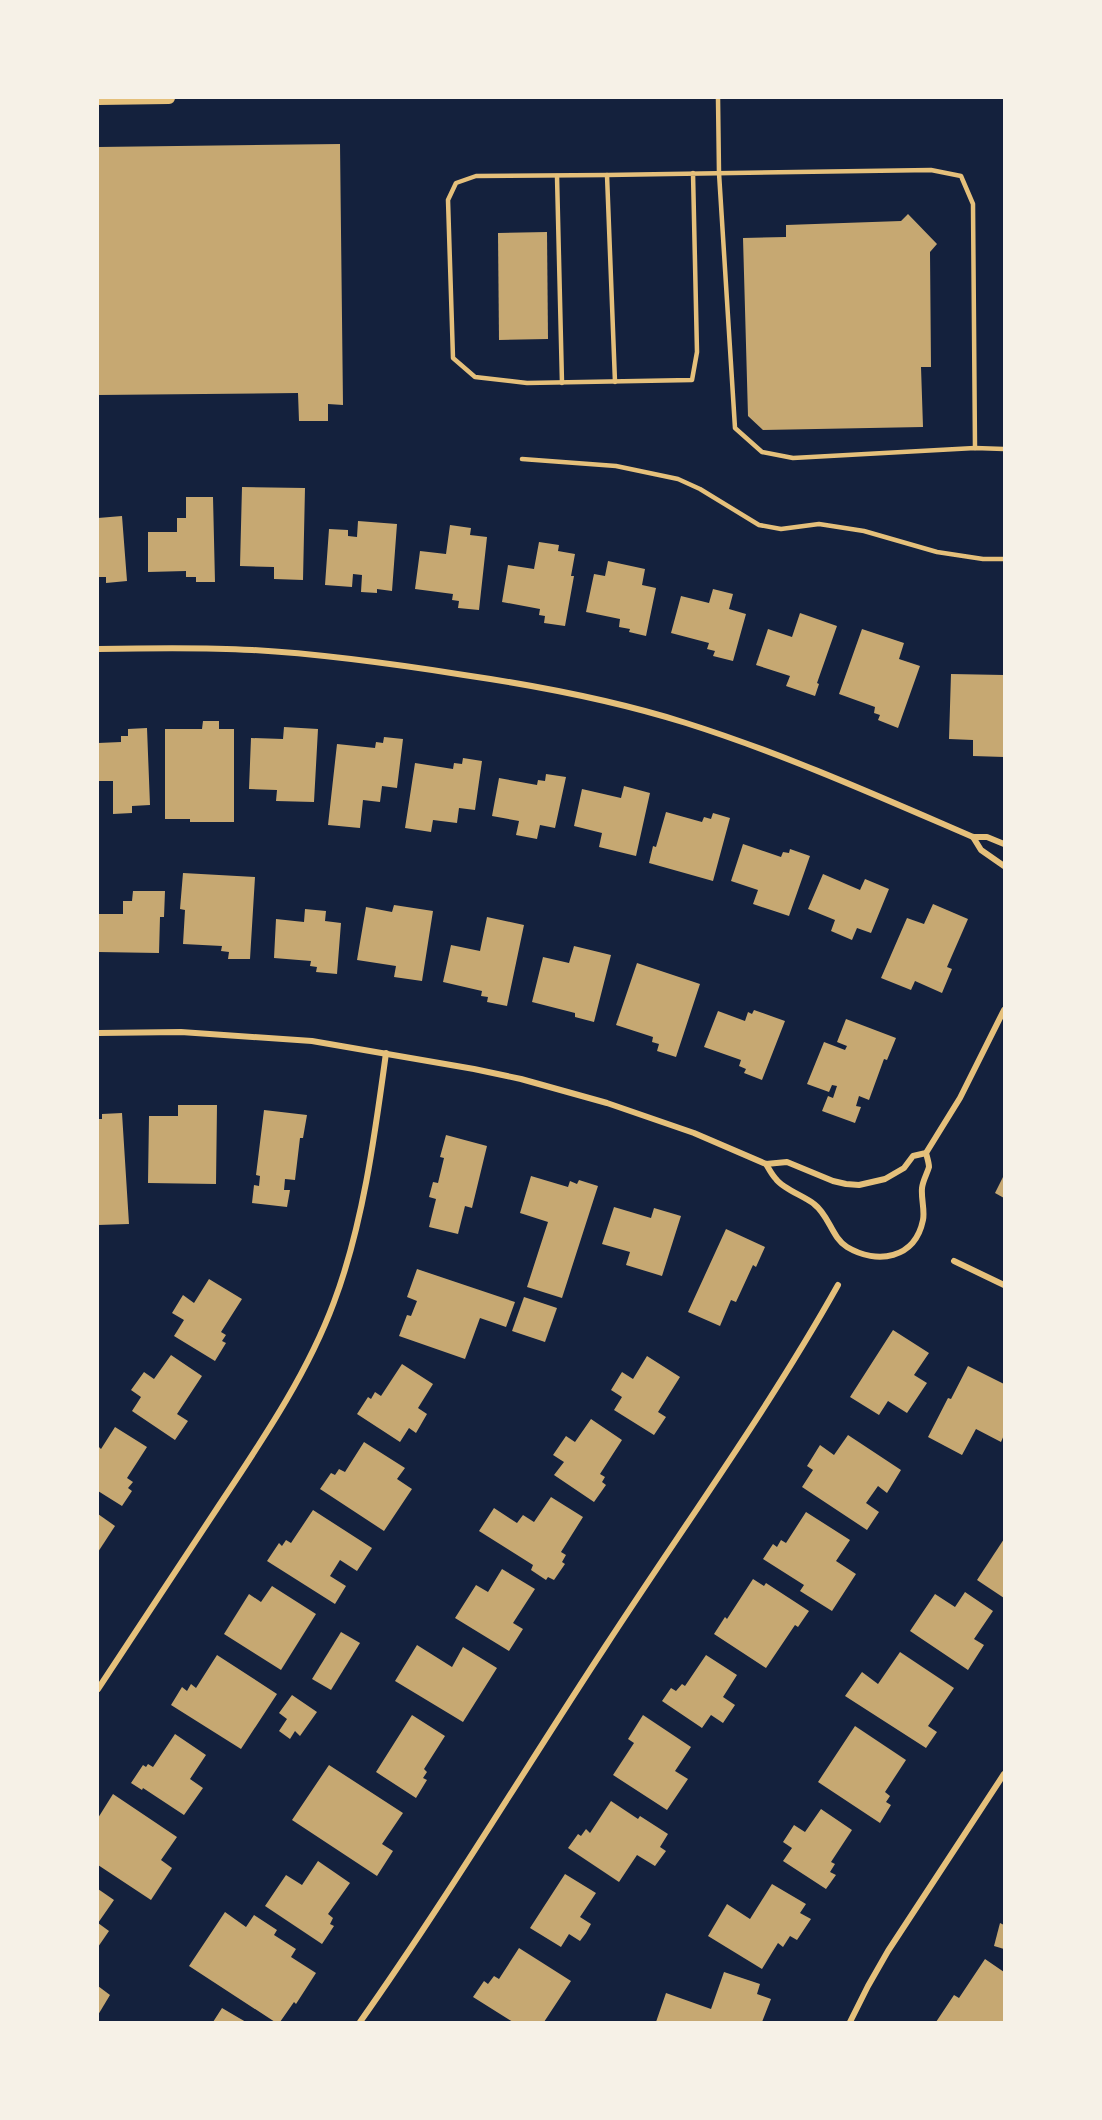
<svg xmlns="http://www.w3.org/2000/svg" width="1102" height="2120" font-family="Ubuntu,sans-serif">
	<rect width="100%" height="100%" fill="#14213d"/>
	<g fill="#c6a872">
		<polygon points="340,144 343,405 328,404 328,421 299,421 298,393 98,395 98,147"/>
		<polygon points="908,214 937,244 930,252 931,367 921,367 923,427 763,430 748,416 743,238 786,237 786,225 901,221"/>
		<polygon points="547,232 548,339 499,340 498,233"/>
		<polygon points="242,487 305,488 303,580 274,579 274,567 240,566"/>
		<polygon points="186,497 213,497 215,582 196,582 196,577 186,577 186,571 148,572 148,532 177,532 177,518 186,518"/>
		<polygon points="122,516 127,581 106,583 106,577 99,577 98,571 98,518"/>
		<polygon points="358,521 397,524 392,591 377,589 377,593 361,592 362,575 353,574 352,587 325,585 329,529 348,530 348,536 357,537"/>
		<polygon points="450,525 471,528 470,535 487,537 479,610 458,608 459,601 452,600 453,594 415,589 420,551 446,554"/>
		<polygon points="539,542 559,545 558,551 575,554 571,576 574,576 565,626 544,623 545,616 539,615 540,609 502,602 508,565 534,569"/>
		<polygon points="608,561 645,569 642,585 656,588 646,636 629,632 630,629 619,627 620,619 586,612 594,574 605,576"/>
		<polygon points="713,589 733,594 729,609 746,614 733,661 713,656 715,651 707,649 709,643 671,633 681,596 709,603"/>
		<polygon points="800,613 837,626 817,683 819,684 815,696 786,686 790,676 756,665 768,629 792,637"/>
		<polygon points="862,629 904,643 899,659 920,666 898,728 878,720 880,715 874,713 875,707 839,694"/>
		<polygon points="951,674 1004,675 1004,757 973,756 973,740 949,739"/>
		<polygon points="203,721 219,721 219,729 234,729 234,822 190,822 190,819 165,819 165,729 202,729"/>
		<polygon points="284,727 318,729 314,802 276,801 277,790 249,789 251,738 283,739"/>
		<polygon points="147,728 150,805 132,806 132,813 113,814 113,781 98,781 98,743 121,742 121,736 128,736 128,729"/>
		<polygon points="384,737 403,739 397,788 382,786 380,802 363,800 360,828 328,825 337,744 375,748 376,742 383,743"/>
		<polygon points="463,758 482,761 475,810 459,808 457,823 433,820 431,832 405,828 415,763 453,769 454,763 462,764"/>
		<polygon points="546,774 566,777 555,828 540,825 537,839 516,835 519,821 492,816 499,778 537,785 538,780 545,781"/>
		<polygon points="624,786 650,793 636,856 599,847 602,833 574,826 582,789 621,798"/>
		<polygon points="666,812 702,822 704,817 711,819 713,813 730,818 713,881 649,863 653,846 656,847"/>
		<polygon points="743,844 781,857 783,852 789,853 790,849 810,856 789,916 753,904 758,890 731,881"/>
		<polygon points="183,873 255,877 250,959 228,959 229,952 221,951 222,946 183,944 185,910 180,909"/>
		<polygon points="823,874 860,890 865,879 889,889 871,933 857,928 852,940 831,931 835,920 808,909"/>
		<polygon points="133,891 165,891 164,917 160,917 159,953 98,952 98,914 123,914 123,901 132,901"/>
		<polygon points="933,904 968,919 947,967 952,969 942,993 915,981 911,990 881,978 907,918 924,924"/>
		<polygon points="394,905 433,911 422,981 394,977 396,966 357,960 366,907 392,912"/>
		<polygon points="305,909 326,911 325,921 341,923 337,974 316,972 317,967 310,966 311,961 274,958 276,919 304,922"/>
		<polygon points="487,917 524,925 507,1006 487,1002 488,997 481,996 482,991 443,982 451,945 480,951"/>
		<polygon points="574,946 611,955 594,1022 575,1017 575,1013 532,1002 543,957 569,963"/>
		<polygon points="637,963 700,984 676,1057 657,1051 659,1044 652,1042 653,1037 616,1025"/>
		<polygon points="754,1010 785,1021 762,1080 744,1073 746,1069 739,1066 741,1060 704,1047 718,1011 745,1021 748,1012 752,1014"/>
		<polygon points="846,1019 896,1038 887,1060 884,1059 869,1100 859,1096 856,1106 861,1107 855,1123 822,1111 828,1096 833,1098 837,1086 832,1085 829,1092 807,1084 824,1042 845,1050 847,1046 837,1042"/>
		<polygon points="178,1105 217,1105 216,1184 148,1183 149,1116 178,1116"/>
		<polygon points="264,1110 307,1115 303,1138 300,1138 295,1180 285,1179 284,1190 290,1190 287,1207 252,1203 254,1185 259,1186 260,1176 256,1175"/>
		<polygon points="122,1113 129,1224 98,1225 98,1119 102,1119 102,1114"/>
		<polygon points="446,1135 487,1146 472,1208 465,1206 458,1234 429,1227 436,1199 429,1197 433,1182 438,1183 444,1158 440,1157"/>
		<polygon points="1004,1175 1004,1198 995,1193"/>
		<polygon points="531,1176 568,1187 570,1181 577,1184 579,1180 598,1186 562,1298 527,1287 548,1222 520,1213"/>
		<polygon points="614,1207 651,1218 654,1208 681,1216 662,1276 626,1265 630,1252 602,1244"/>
		<polygon points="726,1229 765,1247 756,1267 753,1265 736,1302 731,1300 720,1326 688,1312"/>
		<polygon points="417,1269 515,1302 506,1327 480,1318 465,1359 399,1336 407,1315 411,1316 417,1301 407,1297"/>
		<polygon points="209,1279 242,1299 221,1332 226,1335 222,1341 226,1343 215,1361 174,1336 184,1320 172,1313 183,1295 194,1303"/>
		<polygon points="524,1297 557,1308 545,1342 512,1331"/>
		<polygon points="893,1330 929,1353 914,1375 927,1383 907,1413 888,1401 879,1415 850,1397"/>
		<polygon points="171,1355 202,1376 177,1414 188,1421 175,1440 132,1411 141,1397 131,1390 144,1372 154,1379"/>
		<polygon points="647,1356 680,1377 658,1412 666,1417 654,1435 614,1410 622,1397 611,1390 622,1372 633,1379"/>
		<polygon points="402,1364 433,1384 418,1408 427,1414 416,1433 409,1428 400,1442 357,1414 368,1397 371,1399 375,1392 381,1396"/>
		<polygon points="968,1366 1004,1384 1004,1435 1001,1442 976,1429 962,1455 928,1437 948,1398 951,1399"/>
		<polygon points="591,1419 622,1440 600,1474 605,1477 602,1482 606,1485 594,1502 554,1475 564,1462 553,1455 566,1436 575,1442"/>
		<polygon points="115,1427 147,1447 127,1478 133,1482 128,1488 132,1491 122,1506 98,1491 98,1446 101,1449"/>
		<polygon points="848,1435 901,1470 887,1493 878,1486 866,1503 879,1512 867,1530 802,1487 813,1470 807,1466 820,1445 834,1455"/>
		<polygon points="364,1442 405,1468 397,1479 412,1489 384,1531 320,1489 331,1473 335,1475 339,1469 345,1472"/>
		<polygon points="551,1497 583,1517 561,1552 566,1555 562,1562 565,1564 554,1580 548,1577 546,1580 531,1570 533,1565 479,1531 494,1508 517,1523 523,1515 534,1522"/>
		<polygon points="313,1510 372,1548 357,1571 340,1560 330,1576 346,1586 335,1604 267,1561 279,1543 282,1546 286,1540 291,1543"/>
		<polygon points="806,1512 850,1540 836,1561 856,1574 832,1611 800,1591 804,1585 763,1559 773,1544 777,1547 781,1540 786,1543"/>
		<polygon points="98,1514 115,1526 98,1552"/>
		<polygon points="1004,1539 1004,1598 977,1580"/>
		<polygon points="502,1569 535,1589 513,1623 523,1629 509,1651 455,1618 476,1585 488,1592"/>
		<polygon points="753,1579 764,1586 766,1583 809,1611 798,1627 795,1625 766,1668 714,1634 725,1617 727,1619"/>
		<polygon points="272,1586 316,1614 281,1670 224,1634 249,1594 261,1602"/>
		<polygon points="965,1592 993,1611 974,1639 984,1645 968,1670 910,1631 935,1594 955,1607"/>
		<polygon points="341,1632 360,1643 331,1690 312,1679"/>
		<polygon points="417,1645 452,1667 463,1647 497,1668 463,1722 395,1681"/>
		<polygon points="900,1652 954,1688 928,1726 937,1732 926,1748 845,1696 862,1672 878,1684"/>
		<polygon points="217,1655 277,1694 241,1749 171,1705 182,1687 187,1691 191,1684 196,1688"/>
		<polygon points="706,1655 737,1675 723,1697 735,1705 723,1723 711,1715 702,1728 662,1701 671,1688 676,1691 682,1684 685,1686"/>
		<polygon points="292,1695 317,1712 300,1736 295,1731 290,1739 279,1731 287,1719 279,1713"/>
		<polygon points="412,1715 445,1736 424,1769 427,1772 423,1778 427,1780 416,1798 376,1772"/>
		<polygon points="643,1715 691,1747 675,1771 688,1779 667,1810 613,1775 634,1743 628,1739"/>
		<polygon points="855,1726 906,1760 885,1792 890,1796 886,1802 891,1805 880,1823 818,1782"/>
		<polygon points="175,1734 206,1755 190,1779 203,1788 184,1815 143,1788 142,1790 131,1783 143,1765 146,1767 148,1764 153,1767"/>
		<polygon points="329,1765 403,1813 382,1844 393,1851 377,1876 292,1820"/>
		<polygon points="113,1794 177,1837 161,1860 172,1868 151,1900 98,1865 98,1818"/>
		<polygon points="611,1801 638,1819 640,1816 668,1834 660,1847 666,1851 655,1866 637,1855 619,1882 568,1848 578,1834 581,1836 586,1829 590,1833"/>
		<polygon points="821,1809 852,1830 831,1862 835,1864 830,1872 836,1875 826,1889 783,1861 792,1848 783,1842 794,1825 805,1832"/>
		<polygon points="318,1861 350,1883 328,1914 333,1918 330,1924 334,1926 322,1944 265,1906 286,1875 302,1885"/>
		<polygon points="565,1874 596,1893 580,1917 591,1924 586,1933 580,1941 569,1934 561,1947 530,1928"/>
		<polygon points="772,1884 806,1904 800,1913 811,1919 797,1940 790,1936 783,1947 778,1943 762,1969 708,1936 727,1904 750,1919"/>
		<polygon points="98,1889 114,1900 98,1923 109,1931 98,1947"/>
		<polygon points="225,1912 246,1927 254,1915 277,1930 274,1935 296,1949 291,1957 316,1973 296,2004 294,2002 280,2022 275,2022 189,1966"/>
		<polygon points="1000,1923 1004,1925 1004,1949 994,1946"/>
		<polygon points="519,1948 571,1981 544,2022 513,2022 473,1997 484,1981 488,1984 494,1976 499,1979"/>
		<polygon points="985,1959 1004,1972 1004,2022 936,2022 954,1995 959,1998"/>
		<polygon points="724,1972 760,1984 757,1994 771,1999 762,2022 656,2022 666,1993 711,2009"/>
		<polygon points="98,1986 110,1995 98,2015"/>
		<polygon points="222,2008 239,2018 246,2022 213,2022"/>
	</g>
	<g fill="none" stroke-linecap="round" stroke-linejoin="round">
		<g stroke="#e5c07b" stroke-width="4.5">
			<polyline points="718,98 719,173 735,428 762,452 793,458 975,448 1004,449"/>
			<polyline points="693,173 697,352 692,380 527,383 475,377 453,358 448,200 456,183 476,176 607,175 931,170 961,176 973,204 975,448"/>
			<polyline points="607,175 615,382"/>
			<polyline points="557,176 562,383"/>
			<polyline points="522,459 616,466 678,479 700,489 759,525 781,529 819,524 864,531 937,552 983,559 1004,559"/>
		</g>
		<g stroke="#e5c07b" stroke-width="6">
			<path d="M98 649C149 648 201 647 252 650 323 654 394 664 464 675 539 686 613 700 686 723 784 754 878 796 973 837H987L1004 844"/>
			<polyline points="973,837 981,850 1004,866"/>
			<polyline points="98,1033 181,1032 312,1041 474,1069 521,1079 607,1103 694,1133 766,1164 787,1162 833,1181 846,1184 859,1185 885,1179 904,1168 913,1156 926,1153 960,1098 1004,1010"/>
			<path d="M766 1164C769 1169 772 1175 776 1179 783 1189 804 1196 814 1204 829 1215 832 1238 847 1247 877 1265 915 1259 923 1220 925 1210 921 1199 922 1188 923 1180 927 1174 929 1167 929 1163 927 1157 926 1153"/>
			<polyline points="954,1261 1004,1285"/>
			<path d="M98 1689C138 1628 178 1568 218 1507 261 1442 307 1375 334 1302 363 1225 375 1134 386 1053"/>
			<path d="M360 2022C446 1900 523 1772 605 1647 683 1527 768 1410 838 1285"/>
			<polyline points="850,2022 868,1986 888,1951 1004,1774"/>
		</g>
		<polyline stroke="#e5c07b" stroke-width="12" points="98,99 169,98"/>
	</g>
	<rect width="1102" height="2120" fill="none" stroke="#f6f1e7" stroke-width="198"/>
</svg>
